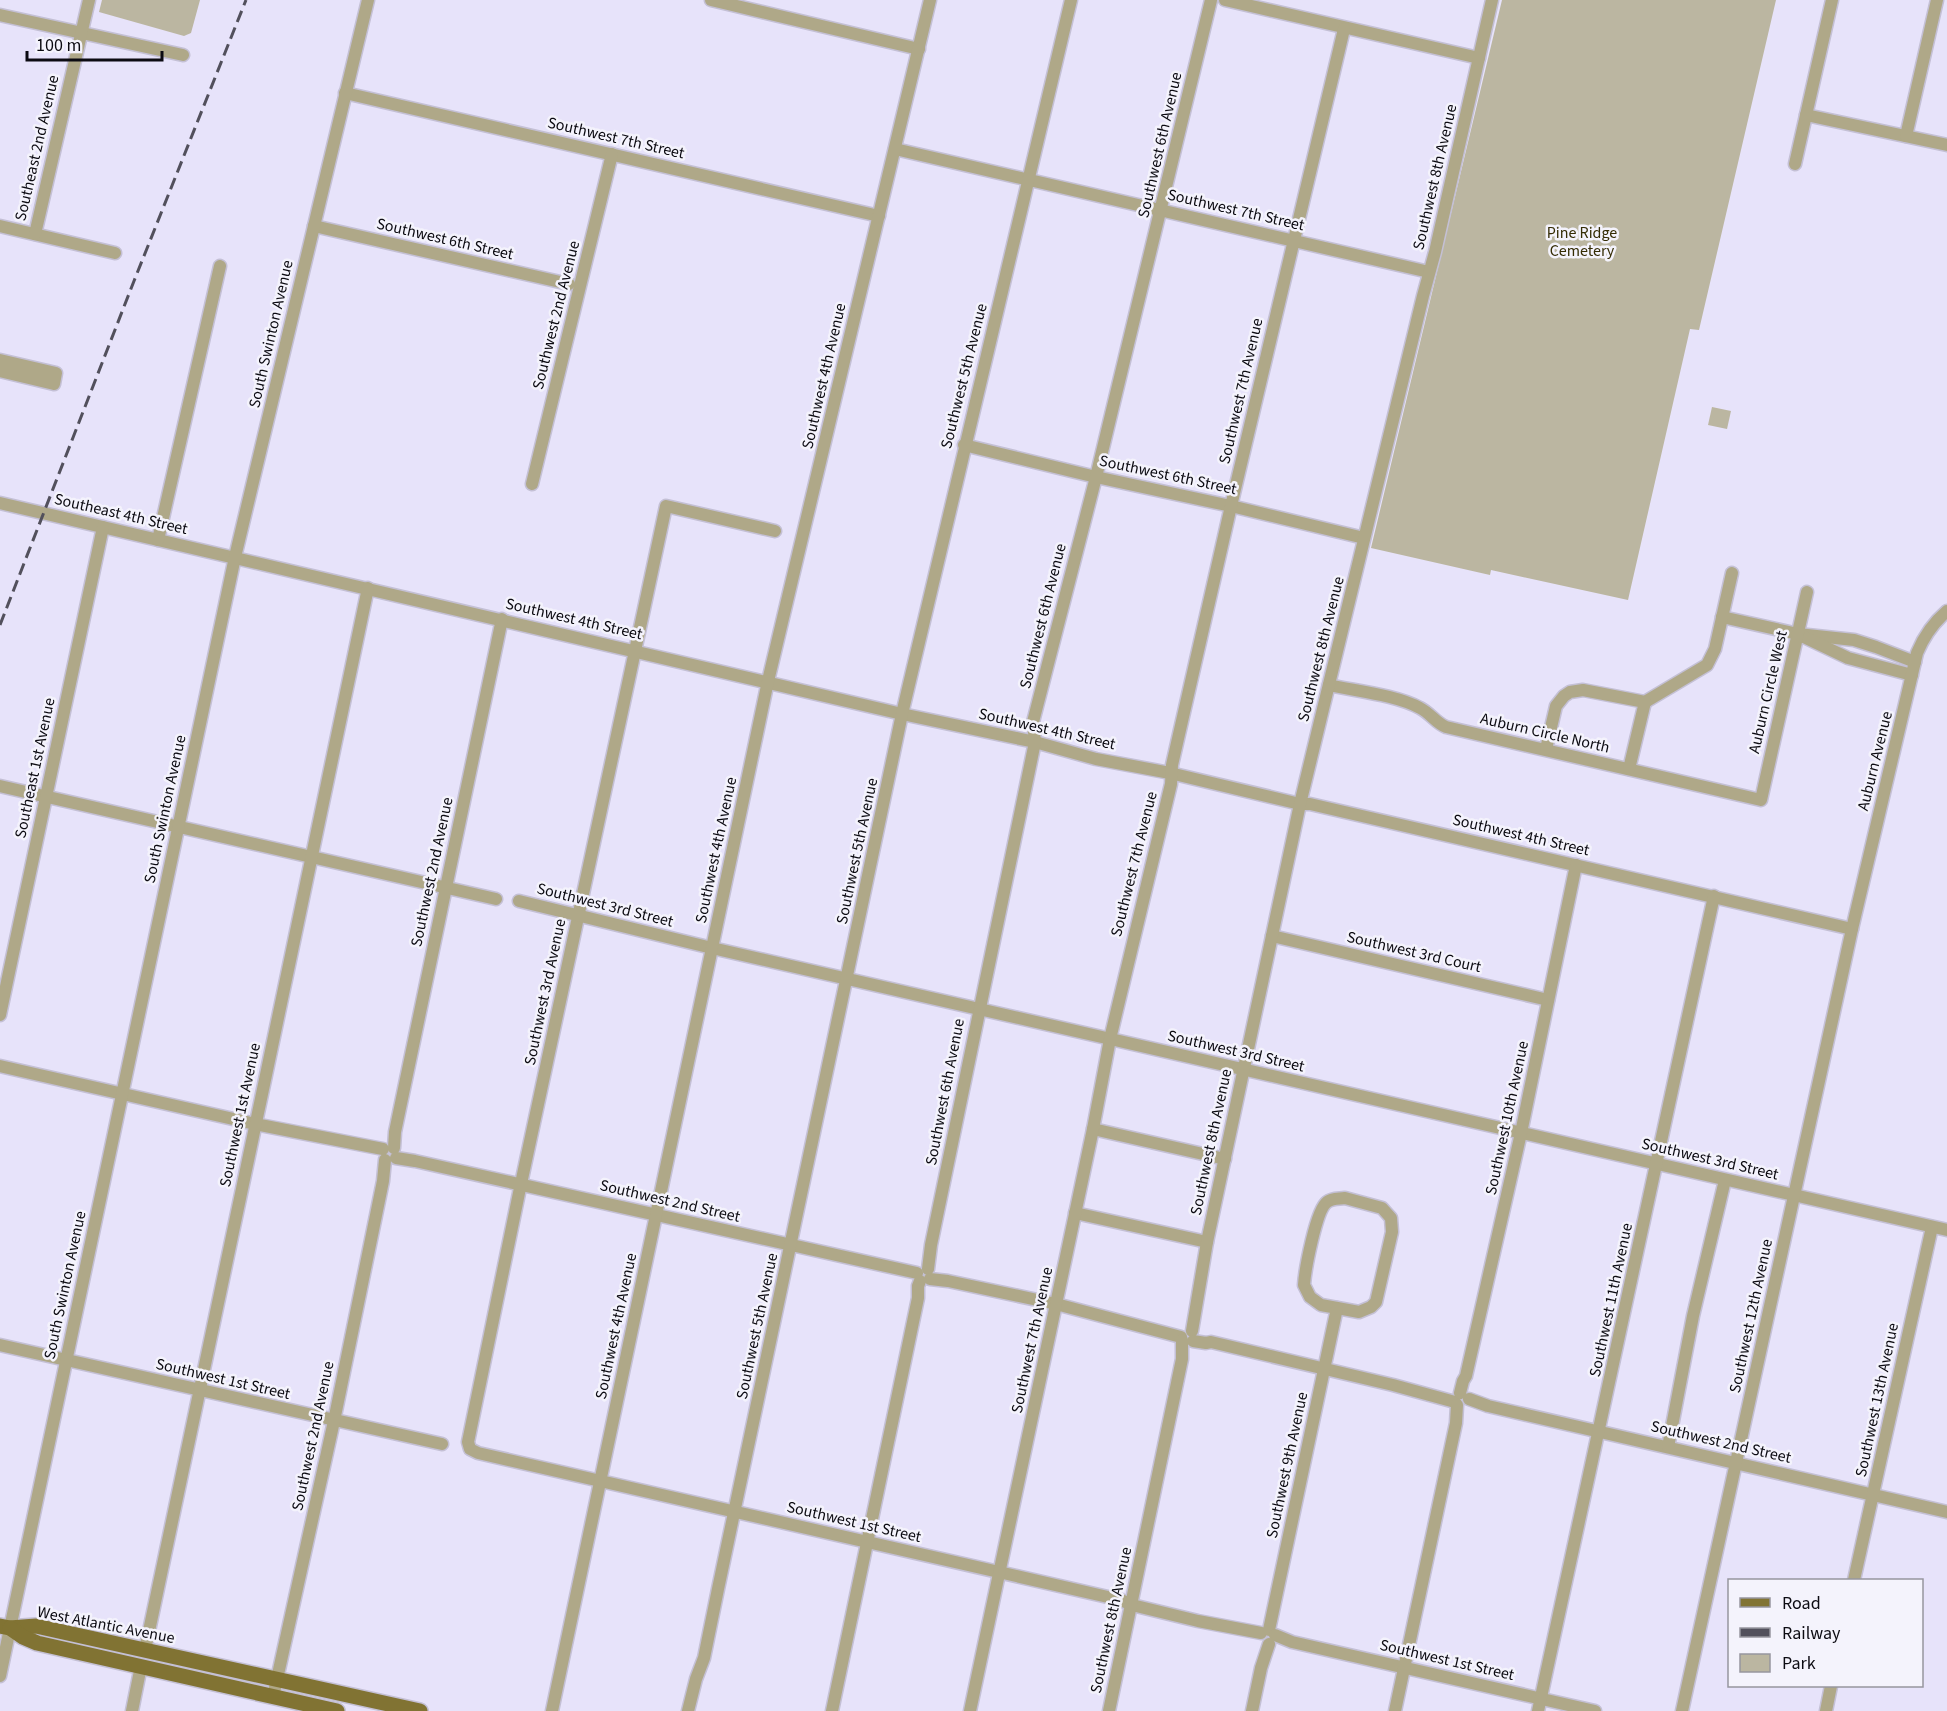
<svg xmlns="http://www.w3.org/2000/svg" width="1947" height="1711" font-family="'Source Sans 3',sans-serif">
	<rect width="100%" height="100%" fill="#e7e3fa"/>
	<g fill="#bbb6a1">
		<polygon points="102,0 200,0 191,33 184,36 99,12"/>
		<polygon points="1502,0 1776,0 1699,330 1690,329 1628,600 1491,570 1490,575 1371,548"/>
		<polygon points="1712,407 1731,411 1727,429 1708,425"/>
	</g>
	<g fill="none" stroke-linecap="round" stroke-linejoin="round">
		<defs>
			<g id="minor">
				<polyline points="711,0 919,49"/>
				<polyline points="1225,0 1479,58"/>
				<polyline points="0,15 183,55"/>
				<polyline points="345,93 879,216"/>
				<polyline points="1806,115 1947,145"/>
				<polyline points="1906,136 1937,0"/>
				<polyline points="895,149 1429,272"/>
				<polyline points="1795,164 1832,0"/>
				<polyline points="0,226 115,253"/>
				<polyline points="314,226 569,284"/>
				<polyline points="35,234 89,0"/>
				<polyline points="0,360 56,373 54,384 0,371"/>
				<polyline points="964,445 1096,477 1231,506 1364,538"/>
				<polyline points="532,484 612,154"/>
				<polyline points="0,503 902,714 1035,742 1096,759 1170,773 1300,804 1310,804 1852,929"/>
				<polyline points="775,531 666,506 519,1193 468,1442 470,1449 478,1453 1121,1600 1132,1605 1198,1621 1261,1633"/>
				<polyline points="158,540 220,266"/>
				<polyline points="1722,617 1798,634 1854,640 1876,647 1915,662"/>
				<polyline points="1804,637 1848,658 1912,675"/>
				<path d="M1329 685C1356 691 1396 695 1420 708 1430 713 1436 723 1446 727L1761 800 1807 592"/>
				<polyline points="1546,749 1556,706 1564,696 1570,692 1583,690 1645,702 1707,665 1715,649 1732,573"/>
				<polyline points="1629,769 1645,702"/>
				<polyline points="0,786 496,899"/>
				<polyline points="519,901 712,948 1947,1230"/>
				<polyline points="1272,936 1548,1000"/>
				<polyline points="0,1015 103,527"/>
				<polyline points="0,1066 255,1124 383,1149"/>
				<polyline points="1093,1129 1225,1159"/>
				<polyline points="394,1148 395,1132 502,619"/>
				<polyline points="396,1158 415,1161 917,1273"/>
				<path d="M1345 1198 1382 1208 1391 1218 1392 1232 1376 1302 1371 1307 1359 1312 1321 1305 1310 1297 1304 1285C1305 1270 1316 1210 1327 1202 1332 1198 1339 1199 1345 1198Z"/>
				<polyline points="1075,1213 1207,1242"/>
				<polyline points="928,1269 931,1245 1035,742 1033,722 1096,477 1211,0"/>
				<polyline points="930,1279 948,1281 1056,1304 1181,1337"/>
				<polyline points="1192,1331 1207,1242 1300,804 1423,296 1435,252 1492,0"/>
				<polyline points="1193,1341 1206,1343 1211,1342 1393,1385 1455,1402"/>
				<polyline points="0,1345 442,1444"/>
				<polyline points="1460,1393 1463,1381 1466,1376 1521,1133 1576,865"/>
				<polyline points="1469,1399 1488,1406 1947,1512"/>
				<polyline points="1668,1447 1693,1316 1725,1180"/>
				<polyline points="1854,1580 1932,1227"/>
				<polyline points="1269,1630 1337,1308"/>
				<polyline points="1275,1635 1292,1642 1595,1711"/>
				<path d="M145 1650C222 1296 292 942 368 588"/>
				<polyline points="0,1676 235,557 368,0"/>
				<polyline points="273,1697 334,1421 383,1181 385,1160"/>
				<polyline points="132,1711 141,1666"/>
				<polyline points="552,1711 768,681 930,0"/>
				<polyline points="688,1711 696,1679 704,1658 718,1589 902,714 1071,0"/>
				<polyline points="832,1711 918,1298 918,1286 920,1281"/>
				<polyline points="970,1711 1093,1129 1110,1039 1171,784 1172,765 1231,506 1344,29"/>
				<polyline points="1109,1711 1182,1359 1182,1340"/>
				<polyline points="1252,1711 1261,1668 1269,1644"/>
				<polyline points="1395,1711 1456,1423 1457,1405"/>
				<polyline points="1538,1711 1714,896"/>
				<path d="M1682 1711 1852 929 1917 653C1924 636 1933 623 1947 611"/>
				<polyline points="1826,1711 1831,1686"/>
			</g>
			<g id="major">
				<polyline points="0,1626 10,1628 36,1626 420,1711"/>
				<polyline points="10,1628 23,1637 37,1643 337,1711"/>
			</g>
		</defs>
		<use href="#minor" stroke="#c4c0d5" stroke-width="15"/>
		<use href="#major" stroke="#c4c0d5" stroke-width="18"/>
		<use href="#minor" stroke="#afa888" stroke-width="12"/>
		<use href="#major" stroke="#817333" stroke-width="15"/>
		<polyline stroke="#52505c" stroke-width="3" stroke-dasharray="12 6" stroke-linecap="butt" points="0,625 134,281 246,0"/>
	</g>
	<g text-anchor="middle" dominant-baseline="central" stroke-width="5" stroke-linejoin="round" paint-order="stroke">
		<g font-size="16" fill="#0c0b12" stroke="#f4f3fc">
			<text transform="translate(616 138) rotate(13)">Southwest 7th Street</text>
			<text transform="translate(1160 145) rotate(-77)">Southwest 6th Avenue</text>
			<text transform="translate(37 148) rotate(-77)">Southeast 2nd Avenue</text>
			<text transform="translate(1435 177) rotate(-77)">Southwest 8th Avenue</text>
			<text transform="translate(1236 210) rotate(13)">Southwest 7th Street</text>
			<text transform="translate(445 239) rotate(13)">Southwest 6th Street</text>
			<text transform="translate(556 315) rotate(-76)">Southwest 2nd Avenue</text>
			<text transform="translate(271 334) rotate(-77)">South Swinton Avenue</text>
			<text transform="translate(824 376) rotate(-77)">Southwest 4th Avenue</text>
			<text transform="translate(964 376) rotate(-76)">Southwest 5th Avenue</text>
			<text transform="translate(1241 391) rotate(-77)">Southwest 7th Avenue</text>
			<text transform="translate(1168 475) rotate(12)">Southwest 6th Street</text>
			<text transform="translate(121 514) rotate(13)">Southeast 4th Street</text>
			<text transform="translate(1043 616) rotate(-76)">Southwest 6th Avenue</text>
			<text transform="translate(574 619) rotate(13)">Southwest 4th Street</text>
			<text transform="translate(1321 649) rotate(-76)">Southwest 8th Avenue</text>
			<text transform="translate(1768 692) rotate(-77)">Auburn Circle West</text>
			<text transform="translate(1047 729) rotate(13)">Southwest 4th Street</text>
			<text transform="translate(1545 733) rotate(13)">Auburn Circle North</text>
			<text transform="translate(1875 761) rotate(-76)">Auburn Avenue</text>
			<text transform="translate(35 768) rotate(-78)">Southeast 1st Avenue</text>
			<text transform="translate(165 809) rotate(-78)">South Swinton Avenue</text>
			<text transform="translate(1521 835) rotate(13)">Southwest 4th Street</text>
			<text transform="translate(716 850) rotate(-78)">Southwest 4th Avenue</text>
			<text transform="translate(857 851) rotate(-78)">Southwest 5th Avenue</text>
			<text transform="translate(1134 864) rotate(-76)">Southwest 7th Avenue</text>
			<text transform="translate(432 872) rotate(-78)">Southwest 2nd Avenue</text>
			<text transform="translate(605 905) rotate(14)">Southwest 3rd Street</text>
			<text transform="translate(1414 952) rotate(13)">Southwest 3rd Court</text>
			<text transform="translate(545 992) rotate(-78)">Southwest 3rd Avenue</text>
			<text transform="translate(1236 1051) rotate(13)">Southwest 3rd Street</text>
			<text transform="translate(945 1092) rotate(-79)">Southwest 6th Avenue</text>
			<text transform="translate(240 1115) rotate(-78)">Southwest 1st Avenue</text>
			<text transform="translate(1507 1118) rotate(-78)">Southwest 10th Avenue</text>
			<text transform="translate(1211 1142) rotate(-78)">Southwest 8th Avenue</text>
			<text transform="translate(1710 1159) rotate(13)">Southwest 3rd Street</text>
			<text transform="translate(670 1201) rotate(13)">Southwest 2nd Street</text>
			<text transform="translate(65 1285) rotate(-78)">South Swinton Avenue</text>
			<text transform="translate(1611 1300) rotate(-78)">Southwest 11th Avenue</text>
			<text transform="translate(1751 1316) rotate(-78)">Southwest 12th Avenue</text>
			<text transform="translate(616 1326) rotate(-78)">Southwest 4th Avenue</text>
			<text transform="translate(757 1326) rotate(-78)">Southwest 5th Avenue</text>
			<text transform="translate(1032 1340) rotate(-78)">Southwest 7th Avenue</text>
			<text transform="translate(223 1379) rotate(13)">Southwest 1st Street</text>
			<text transform="translate(1877 1400) rotate(-78)">Southwest 13th Avenue</text>
			<text transform="translate(313 1436) rotate(-78)">Southwest 2nd Avenue</text>
			<text transform="translate(1721 1442) rotate(13)">Southwest 2nd Street</text>
			<text transform="translate(1287 1465) rotate(-78)">Southwest 9th Avenue</text>
			<text transform="translate(854 1522) rotate(13)">Southwest 1st Street</text>
			<text transform="translate(1111 1620) rotate(-78)">Southwest 8th Avenue</text>
			<text transform="translate(106 1625) rotate(11)">West Atlantic Avenue</text>
			<text transform="translate(1447 1660) rotate(13)">Southwest 1st Street</text>
		</g>
		<g font-size="16" fill="#342c04" stroke="#f4f3fc">
			<text x="1582" y="233">Pine Ridge<tspan x="1582" dy="18">Cemetery</tspan></text>
		</g>
	</g>
	<rect x="1728" y="1579" width="195" height="108" fill="#f4f3fc" stroke="#97969e" stroke-width="1.5"/>
	<rect x="1740" y="1598" width="30" height="9" fill="#817333" stroke="#97969e" stroke-width="1.5"/>
	<text x="1782" y="1609" font-size="18" fill="#0c0b12">Road</text>
	<rect x="1740" y="1628" width="30" height="9" fill="#52505c" stroke="#97969e" stroke-width="1.5"/>
	<text x="1782" y="1639" font-size="18" fill="#0c0b12">Railway</text>
	<rect x="1740" y="1654" width="30" height="18" fill="#bbb6a1" stroke="#97969e" stroke-width="1.5"/>
	<text x="1782" y="1669" font-size="18" fill="#0c0b12">Park</text>
	<path d="M27 51v9h135v-9" fill="none" stroke="#0c0b12" stroke-width="3"/>
	<text x="36" y="51" font-size="18" fill="#0c0b12" stroke="#f4f3fc" stroke-width="4.5" paint-order="stroke">100 m</text>
</svg>
